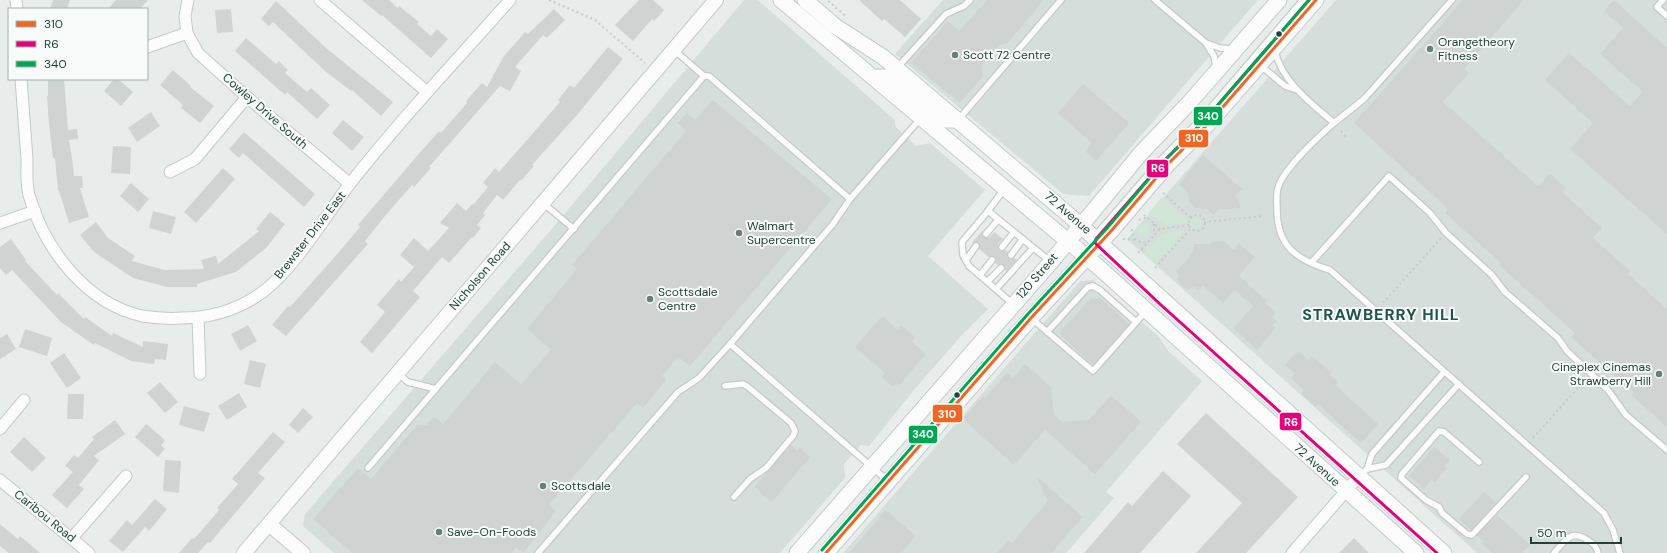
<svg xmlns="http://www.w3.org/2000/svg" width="1667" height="553" font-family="'DM Sans',sans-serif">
	<rect width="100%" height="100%" fill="#e8edeb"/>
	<g fill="#d6dedb">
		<polygon points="744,0 758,0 895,120 895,126 916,146 930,143 985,190 928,256 988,309 961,336 914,390 869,446 861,445 844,464 845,478 780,553 334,553 303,526 305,514 550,231"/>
		<polygon points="943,0 1258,0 1089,196 1063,194 895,54"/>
		<polygon points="1336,0 1667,0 1667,553 1477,553 1127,239"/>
		<polygon points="1093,280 1159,337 1169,352 1202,381 1106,492 1114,498 1066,553 843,553 1080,281"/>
	</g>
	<g fill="#d1e6d8">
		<polygon points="1162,197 1187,220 1188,223 1165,225 1149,212"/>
		<circle cx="1196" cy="223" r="5"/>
		<circle cx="1143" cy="230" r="7"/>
		<path d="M1184 231 1155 264 1144 254C1160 236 1159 233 1184 231Z"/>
	</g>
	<g fill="#cfd4d2">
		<polygon points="53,0 70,0 67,9 50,9"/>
		<polygon points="116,0 148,0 140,9 108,9"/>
		<polygon points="362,0 389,0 398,8 399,6 419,22 417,24 431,36 437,29 448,39 431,58 382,15 381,16"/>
		<polygon points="639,0 653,0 664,10 654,21 652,19 633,41 615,25"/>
		<polygon points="859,0 900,0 921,19 905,37 884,19 882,21"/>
		<polygon points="987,0 1044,0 1008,43 998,46 982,65 983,76 960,103 911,63 948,21 959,31"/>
		<polygon points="1463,0 1524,0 1464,69 1469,73 1443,102 1538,186 1550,174 1566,188 1562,192 1602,228 1593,238 1630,271 1628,274 1667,309 1667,427 1631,395 1634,393 1571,337 1575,333 1499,265 1501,263 1445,213 1448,209 1354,123"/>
		<polygon points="1614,0 1667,48 1667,234 1570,149 1593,123 1545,80 1569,53 1630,106 1643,92 1600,54 1623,28 1604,11"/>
		<polygon points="276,1 326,48 393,102 381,116 352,90 351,91 325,71 273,22 269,26 261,19"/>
		<polygon points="231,9 233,32 217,33 215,10"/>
		<polygon points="554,9 565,20 547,38 543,35 515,67 521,71 510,91 500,86 429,167 431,168 414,187 412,185 385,216 365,241 368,244 286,336 272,325 288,306 290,307 339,252 360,227 358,225 417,156 439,131 441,133 467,103 466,101 482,83 487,87 504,56 525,32 528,34"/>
		<polygon points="246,38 276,64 279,61 288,70 285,73 307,92 311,88 330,105 317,119 287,92 285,95 235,51"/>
		<polygon points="608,47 623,59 577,115 532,165 534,166 521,181 520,180 503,200 497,195 483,213 485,215 477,225 481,228 473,238 472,237 449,263 442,257 413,291 420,297 372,353 360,342 385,312 377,305 399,279 401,282 414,267 400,255 414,238 428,251 449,228 440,223 457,203 466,211 472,204 473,205 488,187 483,183 495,168 499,172 560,102 558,100 570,85 574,88"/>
		<polygon points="173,70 191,86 190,87 214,106 200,123 181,108 183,105 160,85"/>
		<polygon points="48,79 64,79 68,130 77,129 78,139 69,140 73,165 74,176 82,176 83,188 80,188 89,217 69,223 59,191 58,191 55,158 53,158 49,125 47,96 48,96"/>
		<polygon points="114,79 118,79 133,92 121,106 104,91"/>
		<polygon points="1083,84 1129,123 1096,161 1085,151 1092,143 1058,113"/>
		<polygon points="713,100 832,199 690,366 678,357 662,376 666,380 643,408 637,403 549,505 556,511 523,553 516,547 511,553 352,553 313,519 358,468 371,479 417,425 426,425 434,417 443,424 495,362 521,384 551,350 527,329 577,269 572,265 686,131 677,123 687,113 695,120"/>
		<polygon points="151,112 160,126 137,142 128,128"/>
		<polygon points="343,120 364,137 352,151 332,133"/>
		<polygon points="244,132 315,194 304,207 243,153 239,158 229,149"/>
		<polygon points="113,146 131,147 130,174 111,173"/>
		<polygon points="1203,155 1242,189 1234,196 1239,200 1240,208 1219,209 1214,215 1207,209 1196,208 1189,202 1188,193 1179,184"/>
		<polygon points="223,168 235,179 196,223 184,212"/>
		<polygon points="131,183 149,199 138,212 120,196"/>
		<polygon points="153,211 176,217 171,234 149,228"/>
		<polygon points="270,212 285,224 266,248 236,272 197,284 197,287 167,287 133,278 94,252 80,235 96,222 108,238 135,256 132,261 165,270 204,269 201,260 216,256 218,264 259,231 256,229"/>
		<polygon points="983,230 982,236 986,238 990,237 994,232 1003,239 998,244 999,250 1002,251 1005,250 1008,252 1007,255 1008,258 1011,259 1014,258 1017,260 1006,272 1004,265 998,265 995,263 995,257 992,256 989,257 979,249 980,246 979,243 972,243"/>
		<polygon points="11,239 26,260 25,261 57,295 58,293 84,319 85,317 112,336 113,333 143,347 143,341 168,344 166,360 155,359 154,364 131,361 95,343 94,345 61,322 12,270 6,275 0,268 0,247"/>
		<polygon points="1224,241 1234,250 1239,243 1255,257 1239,276 1267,301 1265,303 1276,312 1272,317 1277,321 1273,325 1276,328 1257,350 1233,328 1253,306 1235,290 1223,303 1202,285 1198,290 1195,287 1189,289 1184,288 1177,280 1179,275 1176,272 1194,251 1194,244 1210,244 1212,242"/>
		<polygon points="1099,297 1129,324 1093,365 1059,333 1091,298 1093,299 1095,298 1097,299"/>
		<polygon points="882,316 898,330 901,325 915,337 912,342 926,354 900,384 892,386 882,377 885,373 855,347"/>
		<polygon points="248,325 257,341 240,351 231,334"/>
		<polygon points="25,329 52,338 47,356 19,347"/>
		<polygon points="7,334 16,349 0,359 0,338"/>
		<polygon points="1298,351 1308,360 1312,356 1332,373 1330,375 1338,382 1335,385 1378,424 1361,443 1318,404 1316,407 1301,394 1304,390 1291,378 1295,374 1285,365"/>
		<polygon points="64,353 81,378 67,388 50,363"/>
		<polygon points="250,360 266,364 260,388 244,384"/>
		<polygon points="1025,364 1051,387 1054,415 1062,422 1089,420 1111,395 1141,422 1095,474 1045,430 1014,465 963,419 983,396 985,398 1007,373 1013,378"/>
		<polygon points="160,382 178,402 165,413 147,393"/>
		<polygon points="239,393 247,407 227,420 218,406"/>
		<polygon points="68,394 84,394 83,419 67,419"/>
		<polygon points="184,406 210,413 204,432 179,425"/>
		<polygon points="303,408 313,417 298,433 289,425"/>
		<polygon points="1206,413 1298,497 1246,553 1196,553 1242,503 1177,444"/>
		<polygon points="115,420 125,434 94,456 99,460 79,485 84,489 67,508 52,495 73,472 65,466 74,455 78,458 94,439 92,437"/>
		<polygon points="146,424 165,440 161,445 165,449 158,457 135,437"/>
		<polygon points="273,432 285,442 258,473 265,478 210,543 208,542 198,553 179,553 192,538 194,539 219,510 217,508 238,484 232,479"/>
		<polygon points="24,437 46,458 32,472 10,452"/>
		<polygon points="791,445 798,451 800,448 810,457 772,502 754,487"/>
		<polygon points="1434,447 1450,460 1445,466 1447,468 1435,482 1432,479 1424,489 1409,476"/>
		<polygon points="165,460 181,461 179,493 163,491"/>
		<polygon points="1163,471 1191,496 1140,553 1084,553 1128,502 1132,506"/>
		<polygon points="1036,476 1083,517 1051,553 997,553 1009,540 1012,543 1048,501"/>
		<polygon points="1484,492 1496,503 1471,530 1459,519"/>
		<polygon points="155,499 167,509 149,531 145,527 123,552 109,541 127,520 132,525"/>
		<polygon points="886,510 916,536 901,553 849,553"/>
		<polygon points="1497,515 1530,545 1522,553 1492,553 1482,544 1484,542 1477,535"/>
		<polygon points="0,524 18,539 20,536 40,553 9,553 0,546"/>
		<polygon points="1354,538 1369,553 1339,553"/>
	</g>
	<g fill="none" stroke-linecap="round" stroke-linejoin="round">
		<defs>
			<g id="service">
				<polyline points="1155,0 1206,43 1214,56 1216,68"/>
				<polyline points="1663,0 1657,7 1667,16"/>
				<polyline points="1206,43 1220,48 1232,49"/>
				<polyline points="674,50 704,76 709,76 850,199"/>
				<path d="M1275 51C1282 82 1311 103 1334 123 1319 136 1283 169 1278 188 1276 194 1277 203 1277 209 1277 247 1297 260 1330 270L1604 513 1613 530 1620 553"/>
				<polyline points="1260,65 1285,86 1297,90"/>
				<polyline points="897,68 946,14 964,6 970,0"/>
				<polyline points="958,120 1061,0"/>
				<polyline points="1334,123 1364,99 1452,0"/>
				<polyline points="1005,188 988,211 1051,262"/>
				<polyline points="543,203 574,229"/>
				<polyline points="988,211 962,242 963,255 969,266 1013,304"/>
				<polyline points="986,234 998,220"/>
				<polyline points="1095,236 1159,162 1202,118 1303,0"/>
				<polyline points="1002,247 1014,232"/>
				<polyline points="1011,255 1023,239"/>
				<polyline points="966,260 976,246"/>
				<polyline points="1311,263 1389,176 1430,213 1446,233 1492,275 1505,292 1558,338 1567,351 1608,390 1626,415 1667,450"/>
				<polyline points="980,275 992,260"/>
				<polyline points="988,281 1001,268"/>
				<polyline points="997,288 1033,248"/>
				<polyline points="1031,318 1093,371 1146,311"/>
				<polyline points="1047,332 1088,287 1093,286 1100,290 1136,322"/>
				<polyline points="730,344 888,481"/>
				<polyline points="397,373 408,382 436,389"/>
				<polyline points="725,386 743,384 748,387 791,423 795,431 793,436 766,468 750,479 734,497"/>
				<polyline points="1479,462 1444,432 1439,431 1402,474 1401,478 1426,500 1439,507 1442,513 1467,534 1472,535 1526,477"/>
				<polyline points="368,468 704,76"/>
				<polyline points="1367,469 1386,465 1459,384"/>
				<polyline points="1360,476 1367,469 1372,454 1444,372"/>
				<polyline points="538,553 678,392 699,378 730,344 833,224 850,199 920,119"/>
				<path d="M1554 553C1566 540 1571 528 1589 541 1594 544 1597 548 1598 553"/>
			</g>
			<g id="minor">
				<polyline points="16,0 17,9"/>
				<polyline points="188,0 185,16 187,33 198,53 247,97 350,184"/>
				<polyline points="320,0 427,92"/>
				<polyline points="147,47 187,33"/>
				<path d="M21 79C23 106 25 132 27 159 27 171 26 184 29 195 44 248 85 303 142 316 155 318 169 319 182 318 211 318 240 309 264 291 297 265 324 218 349 185 399 121 456 61 510 0"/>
				<polyline points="170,172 195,159 247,97"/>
				<polyline points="0,223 35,211"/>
				<polyline points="198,318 200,374"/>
				<polyline points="0,429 24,400"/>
				<polyline points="0,480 89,553"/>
				<polyline points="72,538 126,476"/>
				<polyline points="1292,553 1359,476"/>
			</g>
			<g id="tertiary">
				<polyline points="269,524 303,553"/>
				<polyline points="244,553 716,0"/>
			</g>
			<g id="secondary">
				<polyline points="781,0 1095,264 1416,553"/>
				<polyline points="805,0 835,26 883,57 1070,216 1444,553"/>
				<polyline points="879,77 885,77 899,85 942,120 958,120"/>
				<polyline points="797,553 1051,262 1141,153 1189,103 1279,0"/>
				<polyline points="826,553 1031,318 1112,230 1168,164 1208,124 1316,0"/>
			</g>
		</defs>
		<use href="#service" stroke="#c5cac8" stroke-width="8"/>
		<use href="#minor" stroke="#c5cac8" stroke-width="13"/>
		<use href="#tertiary" stroke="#c5cac8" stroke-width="16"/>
		<use href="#secondary" stroke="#c3cbc8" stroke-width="17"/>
		<g stroke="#c3ccca" stroke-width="2" stroke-dasharray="2 3" stroke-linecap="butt">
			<polyline points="549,0 595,20 645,63"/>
			<polyline points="828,1 847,17"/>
			<polyline points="1341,131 1347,138"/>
			<polyline points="1163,193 1191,218"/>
			<polyline points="1144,215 1160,229"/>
			<circle cx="1197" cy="223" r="8"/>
			<polyline points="1139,220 1145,218 1148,220"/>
			<polyline points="1204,222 1264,216"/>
			<polyline points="1154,224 1154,233"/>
			<path d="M1132 229C1131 238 1138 244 1147 242"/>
			<polyline points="1123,239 1135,240"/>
			<polyline points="1138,253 1160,229 1189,225"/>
			<polyline points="1155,268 1191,228"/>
			<polyline points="1383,303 1441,238"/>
			<polyline points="1533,438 1585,380"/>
		</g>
		<use href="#service" stroke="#fcfcfc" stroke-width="5.5"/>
		<use href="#minor" stroke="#fcfcfc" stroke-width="11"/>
		<use href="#tertiary" stroke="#fcfcfc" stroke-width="14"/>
		<use href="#secondary" stroke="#fcfcfc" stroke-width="15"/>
		<defs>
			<polyline id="bus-1" points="826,553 1031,318 1112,230 1168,164 1208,124 1316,0"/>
			<polyline id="bus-2" points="1309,0 1204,121 1164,161 1096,239 1095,243 1161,305 1437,553"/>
			<polyline id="bus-3" points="822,550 1027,315 1108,227 1164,161 1204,121 1309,0"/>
		</defs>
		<use href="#bus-1" stroke="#f7fbf9" stroke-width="6"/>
		<use href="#bus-2" stroke="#f7fbf9" stroke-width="6"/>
		<use href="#bus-3" stroke="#f7fbf9" stroke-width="6"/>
		<use href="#bus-1" stroke="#f26522" stroke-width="3"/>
		<use href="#bus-2" stroke="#e5007d" stroke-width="3"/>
		<use href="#bus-3" stroke="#00a651" stroke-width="3"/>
	</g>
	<g fill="#24423a" stroke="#f7fbf9" stroke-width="1.5">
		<circle cx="1279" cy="34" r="3.5"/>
		<circle cx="957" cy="395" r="3.5"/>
	</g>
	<g fill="#697e78" stroke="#f7fbf9" stroke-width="1.5">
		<circle cx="1430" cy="49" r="4"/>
		<circle cx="955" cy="55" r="4"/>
		<circle cx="739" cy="233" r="4"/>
		<circle cx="650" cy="299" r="4"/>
		<circle cx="1659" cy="374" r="4"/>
		<circle cx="543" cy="486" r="4"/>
		<circle cx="439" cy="532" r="4"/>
	</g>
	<g text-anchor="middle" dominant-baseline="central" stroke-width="4" stroke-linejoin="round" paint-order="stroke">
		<g font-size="12" fill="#24423a" stroke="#f7fbf9" text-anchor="start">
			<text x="1438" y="42">Orangetheory<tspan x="1438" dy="14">Fitness</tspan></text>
			<text x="963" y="55">Scott 72 Centre</text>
			<text x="747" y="226">Walmart<tspan x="747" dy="14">Supercentre</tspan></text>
			<text x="658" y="292">Scottsdale<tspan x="658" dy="14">Centre</tspan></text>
			<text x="1651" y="367" text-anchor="end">Cineplex Cinemas<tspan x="1651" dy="14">Strawberry Hill</tspan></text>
			<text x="551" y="486">Scottsdale</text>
			<text x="447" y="532">Save-On-Foods</text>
		</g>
		<g font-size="12" fill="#24423a" stroke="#f7fbf9">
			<text transform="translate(265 111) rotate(41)">Cowley Drive South</text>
			<text transform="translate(1068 213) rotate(41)">72 Avenue</text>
			<text transform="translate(310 235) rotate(-52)">Brewster Drive East</text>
			<text transform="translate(480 276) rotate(-49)">Nicholson Road</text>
			<text transform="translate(1037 276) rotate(-49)">120 Street</text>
			<text transform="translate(1317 465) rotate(42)">72 Avenue</text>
			<text transform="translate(45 516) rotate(39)">Caribou Road</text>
		</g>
		<g font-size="16" font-weight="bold" letter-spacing="1" fill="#1f5548" stroke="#f7fbf9">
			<text x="1381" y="314">STRAWBERRY HILL</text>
		</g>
	</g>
	<g stroke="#f7fbf9" stroke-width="1.5">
		<rect x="1193" y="106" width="30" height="20" rx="4" fill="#00a651"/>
		<rect x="1178" y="129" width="31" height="19" rx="4" fill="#f26522"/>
		<rect x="1146" y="159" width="23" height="19" rx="4" fill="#e5007d"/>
		<rect x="932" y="404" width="31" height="19" rx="4" fill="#f26522"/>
		<rect x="1279" y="412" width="23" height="19" rx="4" fill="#e5007d"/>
		<rect x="908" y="425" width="30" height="19" rx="4" fill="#00a651"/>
	</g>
	<g font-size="11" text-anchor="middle" font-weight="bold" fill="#fff">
		<text x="1208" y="120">340</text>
		<text x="1194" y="142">310</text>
		<text x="1158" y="172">R6</text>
		<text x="947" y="418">310</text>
		<text x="1291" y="426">R6</text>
		<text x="923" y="438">340</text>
	</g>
	<rect x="8" y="8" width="140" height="72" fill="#f7fbf9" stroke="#a3b1ad"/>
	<rect x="16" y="21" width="20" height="6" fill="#f26522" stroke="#a3b1ad"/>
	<text x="44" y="28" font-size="12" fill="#24423a">310</text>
	<rect x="16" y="41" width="20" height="6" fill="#e5007d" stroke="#a3b1ad"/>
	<text x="44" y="48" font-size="12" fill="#24423a">R6</text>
	<rect x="16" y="61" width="20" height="6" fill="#00a651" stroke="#a3b1ad"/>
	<text x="44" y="68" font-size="12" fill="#24423a">340</text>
	<path d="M1531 537v6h90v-6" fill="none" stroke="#24423a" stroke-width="2"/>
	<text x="1537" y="537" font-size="12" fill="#24423a" stroke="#f7fbf9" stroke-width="3" paint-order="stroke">50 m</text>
</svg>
